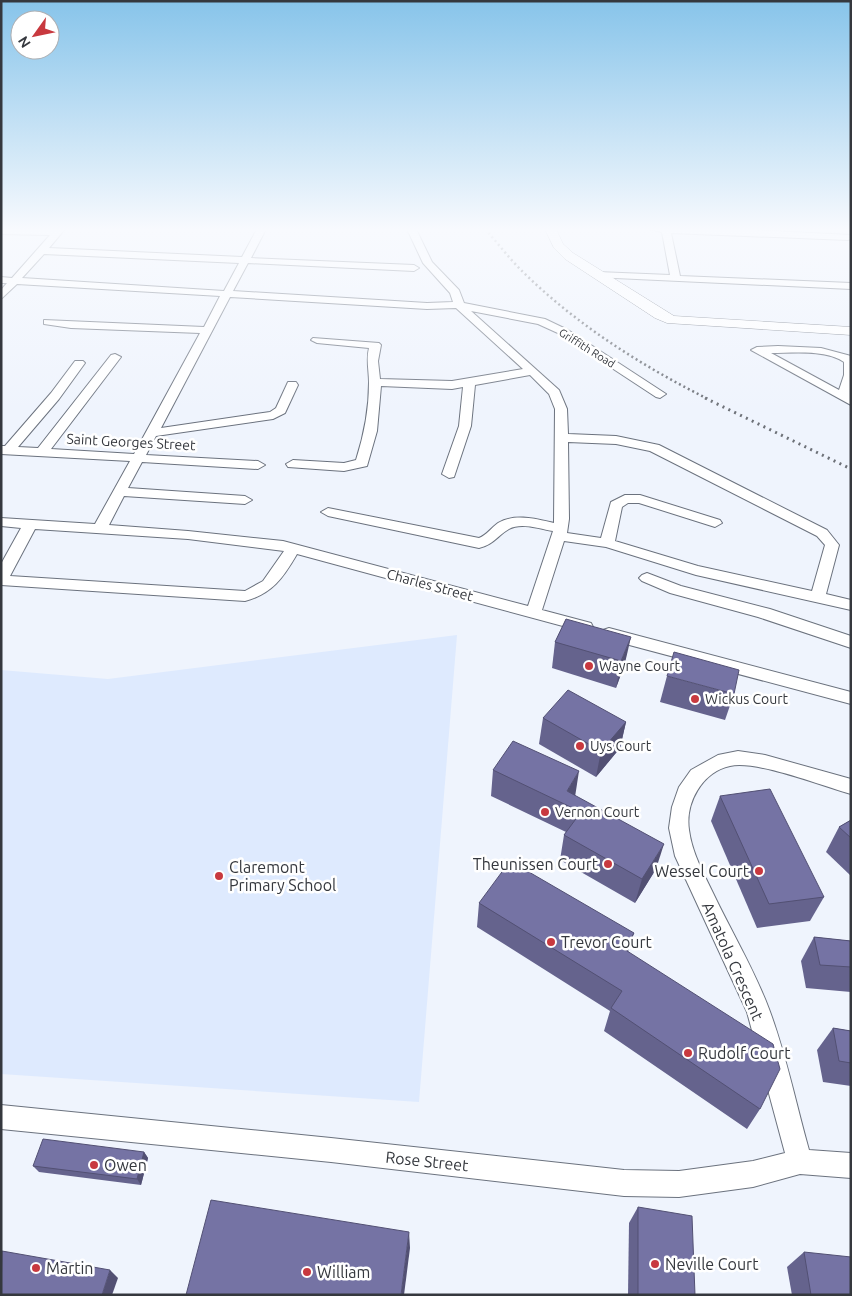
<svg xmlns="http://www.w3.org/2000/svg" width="852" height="1296" font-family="Ubuntu,sans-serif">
	<rect width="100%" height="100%" fill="#eff4fd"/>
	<polygon fill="#deeafe" points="457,635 419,1102 1,1074 1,670 108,679"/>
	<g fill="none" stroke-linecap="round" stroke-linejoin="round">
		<defs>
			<g id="minor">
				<path d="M1 229H65L49 248 242 257 257 229H266L251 258 414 265 419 268 414 271 248 263 233 291 427 303 453 302 450 293 423 263 407 229H416L432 262 459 290 464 303 545 319 568 330 666 394 660 398 656 397 560 334 538 324 471 311 559 390 567 409 568 434 616 436 659 445 827 530 839 545 826 594 851 600V610L696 575 606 547 564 541 542 610 591 623 593 627 591 631 585 632 297 554C283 578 272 594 245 601L1 585V564L21 528 1 526V518L95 524 130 461 1 454V446H5L51 393 75 361H83L85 363 59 399 18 447 38 448 111 355 115 354 121 357 51 449 134 454 200 333 71 328 44 324V320L204 327 220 296 17 284 1 299V290L7 283H1V277L12 278 50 235 1 234ZM44 254 239 263 224 291 22 278ZM230 297 427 309 456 308 523 369 452 381 380 379 378 361 381 345 379 343 313 338 311 340 317 343 369 348C366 360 369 370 369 383 369 409 364 435 356 460L344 463 293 460 286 464 288 467 344 471 367 466 377 431 381 386 452 389 463 387 459 426 442 474 449 478 454 477 471 426 475 385 530 375 549 394 555 409 554 523C536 519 515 513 498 523 491 528 487 535 479 538L328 508 321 512 328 516 479 548C493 545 497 536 509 529 521 522 540 529 553 531L528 606 283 541 188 531 109 525 124 496 245 504 252 500 245 496 128 488 142 462 258 469 265 465 258 461 146 455 156 436 273 419 285 413 298 385 296 382H288L276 408 270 412 161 428ZM568 442 616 444 650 451 817 536 825 545 812 591 698 566 615 541 622 507 628 503H639L715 527 722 523 720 520 640 495H625L611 502 601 538 567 533 569 519ZM35 529 188 539 284 551 263 581 245 591 10 576Z"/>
				<polygon points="647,229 729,229 851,235 851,239 848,240 671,233 680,276 851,283 851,289 594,277 594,273 598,272 670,275 662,232"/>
				<path d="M778 346 821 348 851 356V405L751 350 757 347ZM771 353C792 353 826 349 844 362V375L839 390Z"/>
				<polygon points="647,573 681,586 770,609 851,636 851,648 758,617 670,593 642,581 639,578 642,575"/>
				<polygon points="609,628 851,692 851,704 603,638 601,634 603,630"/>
				<path d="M738 751 765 755 851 779V794C822 786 757 760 730 766 702 772 685 803 689 830 692 853 703 872 713 893 731 931 754 969 769 1009 786 1054 796 1104 809 1150L851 1153V1178L800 1174 753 1187 679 1197 624 1196 331 1162 1 1129V1105L331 1138 624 1170 679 1171 753 1161 785 1153 747 1012 675 856 669 828 672 807 679 787 691 770 718 755Z"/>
			</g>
			<polygon id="tertiary" points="545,229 556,229 563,244 573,253 674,316 851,327 851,335 667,323 655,318 565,259 554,248"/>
		</defs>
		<use href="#minor" stroke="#6b727e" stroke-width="2"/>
		<use href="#tertiary" stroke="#6b727e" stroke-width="1"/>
		<use href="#minor" fill="#fff" fill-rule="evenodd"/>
		<use href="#tertiary" fill="#fff" fill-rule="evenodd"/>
		<path stroke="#6d7178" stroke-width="2.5" stroke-dasharray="2 3" stroke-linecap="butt" d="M485 229C497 242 508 257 520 269 574 323 640 365 708 399"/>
		<polyline stroke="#6d7178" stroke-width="3" stroke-dasharray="2 4.5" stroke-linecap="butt" points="705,398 851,469"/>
	</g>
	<g fill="#65638d">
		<polygon points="566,619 625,663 616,688 552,668 555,642"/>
		<polygon points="667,676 734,694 725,720 660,702"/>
		<polygon points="543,718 626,722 620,748 596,777 539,744"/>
		<polygon points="493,770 575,796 656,869 635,903 560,860 564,835 566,832 491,796"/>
		<polygon points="720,796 824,897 810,921 757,928 711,821"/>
		<polygon points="851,820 851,876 826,852 839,827"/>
		<polygon points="479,903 634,933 628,951 760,1109 747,1129 604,1031 610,1011 477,927"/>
		<polygon points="814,937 851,941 851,992 806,988 801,961"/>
		<polygon points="833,1028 851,1031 851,1086 823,1082 817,1050"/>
		<polygon points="144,1152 148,1158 141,1185 39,1172 33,1166"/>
		<polygon points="638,1207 695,1295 628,1295 629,1223"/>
		<polygon points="804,1252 851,1295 792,1295 787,1267"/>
	</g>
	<g fill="#525073">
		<polygon points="631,637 625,663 616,688 621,661"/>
		<polygon points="626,722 620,748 596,777 601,751"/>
		<polygon points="579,771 575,797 567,791"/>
		<polygon points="664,844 656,869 635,903 642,879"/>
		<polygon points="634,933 626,957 624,949"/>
		<polygon points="144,1152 148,1158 141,1185 137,1179"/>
		<polygon points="409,1232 410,1248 404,1295 401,1295"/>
		<polygon points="110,1270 118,1278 112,1295 102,1295"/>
	</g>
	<g fill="#7573a4" stroke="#525073">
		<polygon points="566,619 631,637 621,661 555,642"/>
		<polygon points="674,652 739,670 734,694 667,676"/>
		<polygon points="568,690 626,722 601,751 543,718"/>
		<polygon points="513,741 579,771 567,791 664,844 642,879 564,835 581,812 493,770"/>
		<polygon points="770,789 824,897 769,904 720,796"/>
		<polygon points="851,820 851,838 839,827"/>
		<polygon points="510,861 634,933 624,949 773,1044 780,1069 760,1109 611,1008 622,991 479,903"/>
		<polygon points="814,937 851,941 851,967 820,965"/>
		<polygon points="833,1028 851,1031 851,1063 839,1061"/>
		<polygon points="43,1139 144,1152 137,1179 33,1166"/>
		<polygon points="211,1200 409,1232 401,1295 186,1295"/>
		<polygon points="638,1207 692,1216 695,1295 638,1295"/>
		<polygon points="2,1251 110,1270 102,1295 1,1295"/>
		<polygon points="804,1252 851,1257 851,1295 811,1295"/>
	</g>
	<linearGradient id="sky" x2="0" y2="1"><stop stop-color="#87c4ea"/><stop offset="0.56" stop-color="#f8fafe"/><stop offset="1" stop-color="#f8fafe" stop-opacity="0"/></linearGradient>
	<rect width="852" height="411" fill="url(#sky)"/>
	<g fill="#c8393f" stroke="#fff" stroke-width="2">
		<circle cx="589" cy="666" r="5"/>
		<circle cx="695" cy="699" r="5"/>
		<circle cx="580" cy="746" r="5"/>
		<circle cx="545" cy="812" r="5"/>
		<circle cx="608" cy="864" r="5"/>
		<circle cx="759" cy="871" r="5"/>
		<circle cx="219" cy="876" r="5"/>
		<circle cx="551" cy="942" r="5"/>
		<circle cx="688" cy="1053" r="5"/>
		<circle cx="94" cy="1165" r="5"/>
		<circle cx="655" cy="1264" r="5"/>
		<circle cx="36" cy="1268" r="5"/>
		<circle cx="307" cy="1272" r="5"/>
	</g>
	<g text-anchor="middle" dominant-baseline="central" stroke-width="5" stroke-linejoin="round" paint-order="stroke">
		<g font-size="11" fill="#35383e" stroke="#fff">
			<text transform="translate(587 348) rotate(32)">Griffith Road</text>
		</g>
		<g font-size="14" fill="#35383e" stroke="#fff">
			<text transform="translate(131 442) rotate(3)">Saint Georges Street</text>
			<text transform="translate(430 585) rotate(15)">Charles Street</text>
		</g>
		<g font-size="14" fill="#35383e" stroke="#fff" text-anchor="start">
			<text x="599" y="666">Wayne Court</text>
			<text x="705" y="699">Wickus Court</text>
			<text x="590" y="746">Uys Court</text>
			<text x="555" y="812">Vernon Court</text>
		</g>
		<g font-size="16" fill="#35383e" stroke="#fff" text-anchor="start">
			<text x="598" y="864" text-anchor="end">Theunissen Court</text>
			<text x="229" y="867">Claremont<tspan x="229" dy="18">Primary School</tspan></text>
			<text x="749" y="871" text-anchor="end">Wessel Court</text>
			<text x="561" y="942">Trevor Court</text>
			<text x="698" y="1053">Rudolf Court</text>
			<text x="104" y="1165">Owen</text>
			<text x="665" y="1264">Neville Court</text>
			<text x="46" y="1268">Martin</text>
			<text x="317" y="1272">William</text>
		</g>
		<g font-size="16" fill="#35383e" stroke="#fff">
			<text transform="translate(733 961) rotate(66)">Amatola Crescent</text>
			<text transform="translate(427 1161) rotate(6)">Rose Street</text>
		</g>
	</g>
	<rect width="852" height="1296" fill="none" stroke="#35383e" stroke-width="5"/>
	<g transform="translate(35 35) rotate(237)"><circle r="24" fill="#ffffff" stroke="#aeafb2"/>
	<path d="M0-4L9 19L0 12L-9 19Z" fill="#c8393f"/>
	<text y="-8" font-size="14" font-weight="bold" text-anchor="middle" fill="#35383e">N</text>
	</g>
</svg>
